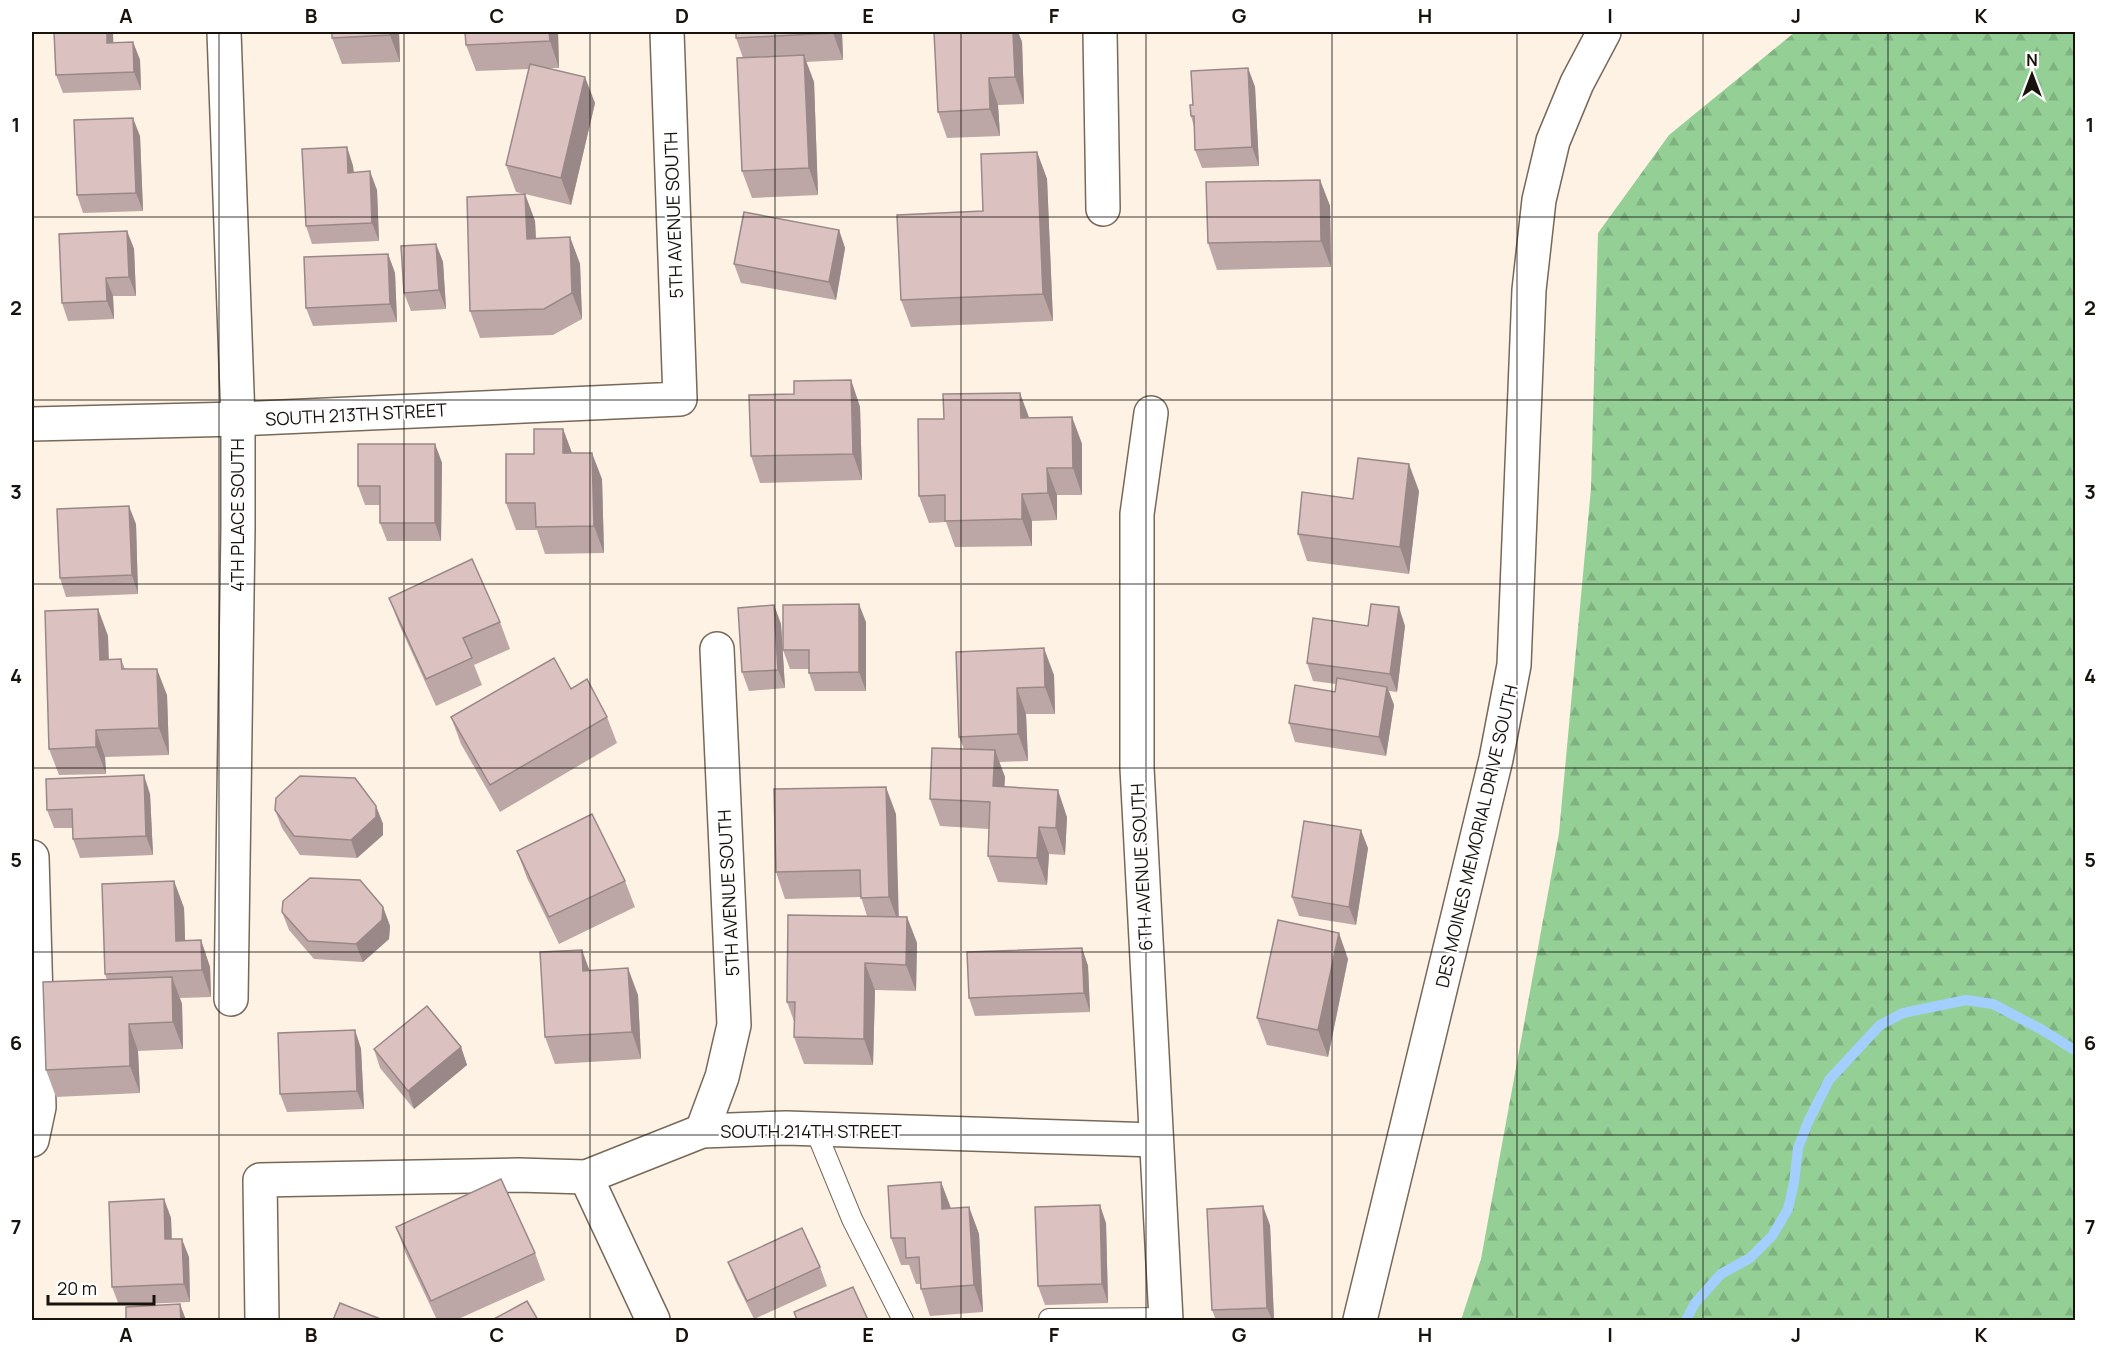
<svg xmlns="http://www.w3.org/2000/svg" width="2107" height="1352" font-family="Manrope,sans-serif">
	<defs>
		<pattern id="forest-firs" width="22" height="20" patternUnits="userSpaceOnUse" patternTransform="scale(1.5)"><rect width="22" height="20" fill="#94d096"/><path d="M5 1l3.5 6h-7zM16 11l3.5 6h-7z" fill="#7fb280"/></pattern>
	</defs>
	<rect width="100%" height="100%" fill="#fdf2e4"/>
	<polygon fill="url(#forest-firs)" points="1795,32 2075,32 2075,1320 1461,1320 1481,1259 1559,833 1591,488 1598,233 1669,135"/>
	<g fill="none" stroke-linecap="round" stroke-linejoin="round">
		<polyline stroke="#a3cffe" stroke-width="10" points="1686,1320 1695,1303 1721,1274 1750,1258 1772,1236 1788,1209 1794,1183 1798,1148 1808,1122 1829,1080 1880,1025 1903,1013 1966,1000 1993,1004 2044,1031 2076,1051"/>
		<defs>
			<g id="service">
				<polyline points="815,1129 852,1219 903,1320"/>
				<polyline points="1049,1319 1166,1318"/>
			</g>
			<g id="minor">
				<polyline points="224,32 238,419 238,528 231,999"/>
				<polyline points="1100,32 1103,209"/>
				<polyline points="1151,413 1137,514 1137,768 1166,1320"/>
				<polyline points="32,424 238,419 680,399 667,32"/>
				<polyline points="32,857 39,1107 32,1140"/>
				<polyline points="702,1131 722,1077 734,1025 717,649"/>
				<polyline points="586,1177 653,1320"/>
				<polyline points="262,1320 260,1180 518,1175 586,1177 702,1131 786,1128 1155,1140"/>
			</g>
			<polyline id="secondary" points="1360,1320 1496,759 1514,665 1529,290 1539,200 1553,141 1577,83 1604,32"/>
		</defs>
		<use href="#service" stroke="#766959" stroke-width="22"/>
		<use href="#minor" stroke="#766959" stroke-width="36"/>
		<use href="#secondary" stroke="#766959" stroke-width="36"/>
		<use href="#service" stroke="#fff" stroke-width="20"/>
		<use href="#minor" stroke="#fff" stroke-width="33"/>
		<use href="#secondary" stroke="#fff" stroke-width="33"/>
	</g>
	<g fill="#bca7a6">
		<polygon points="54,32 113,32 113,43 133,42 140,60 141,90 63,93 56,75"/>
		<polygon points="332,32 399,32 400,62 342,64 332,38"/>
		<polygon points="465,32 558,32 559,68 549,68 595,103 571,205 525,194 535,221 536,238 570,237 580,264 582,319 553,335 480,338 470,311 525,194 516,192 506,165 529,69 476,71 466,45"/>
		<polygon points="736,32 842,32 843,60 806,62 814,82 818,195 752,198 742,171 743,58 736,38"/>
		<polygon points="934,32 1018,32 1022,42 1024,104 998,105 1000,136 947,138 938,112"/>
		<polygon points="1248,68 1255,87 1259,166 1202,168 1195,150 1194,127 1191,116 1193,105"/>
		<polygon points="140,136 143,211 83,213 77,195"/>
		<polygon points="347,147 353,166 354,172 377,190 379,241 312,244 306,226"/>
		<polygon points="1037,152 1047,179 1053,321 911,327 901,300"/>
		<polygon points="1320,180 1330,206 1331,267 1217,270 1208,243"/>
		<polygon points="839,230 845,248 836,300 741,283 734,264"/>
		<polygon points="127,231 134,249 136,296 113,296 114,319 68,321 62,303"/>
		<polygon points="436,244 443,262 446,309 411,311 404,293"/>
		<polygon points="388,254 395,273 397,322 313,326 306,308"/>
		<polygon points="851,380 860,407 862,480 760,483 751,456 794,394"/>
		<polygon points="1072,417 1082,444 1082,495 1057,495 1057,520 1032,521 1032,546 955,547 946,522 929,523 919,496 1030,418"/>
		<polygon points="563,429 572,453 602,479 604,553 545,554 537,530 516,530 506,503 534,454"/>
		<polygon points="435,444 442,463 441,541 387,541 380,523 380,505 365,505 358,486"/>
		<polygon points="1419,491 1409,574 1307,561 1298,534 1353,499"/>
		<polygon points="136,524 138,594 66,597 60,578"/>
		<polygon points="389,598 500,622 510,649 474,665 482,685 436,706 399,624"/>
		<polygon points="774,605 781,624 785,688 749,691 742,672"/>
		<polygon points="98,609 108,636 109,660 121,659 125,669 167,695 169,755 105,757 106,774 59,775 49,749"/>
		<polygon points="866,622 866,691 815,691 809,673 809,669 790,669 783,650"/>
		<polygon points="1368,626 1405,626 1397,692 1389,691 1394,705 1386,756 1295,742 1289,723 1335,692 1336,684 1313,681 1307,663"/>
		<polygon points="956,652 1054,675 1055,714 1026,714 1028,761 999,762 1005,777 1004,787 1067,817 1065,855 1049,854 1047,885 998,882 988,856 989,829 940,826 930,799 964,749 959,737"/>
		<polygon points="571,689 607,717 617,743 500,812 461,744 451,717"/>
		<polygon points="150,794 153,855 80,858 73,839 73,828 54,828 47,810"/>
		<polygon points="376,806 383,824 383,835 357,858 300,855 282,828 275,810"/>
		<polygon points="896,814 898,917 907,917 917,943 916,991 875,990 873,1065 804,1064 794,1037 795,1024 787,1002 867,916 861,897 785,899 776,872"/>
		<polygon points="1368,848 1356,925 1299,916 1292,897"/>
		<polygon points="517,851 625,881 635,907 559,944 527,878"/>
		<polygon points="174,881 184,908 185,940 201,940 210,967 211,997 180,998 182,1004 183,1049 138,1051 140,1093 56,1097 46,1070 107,980 105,974"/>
		<polygon points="383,907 390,926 389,939 363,962 314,959 289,930 282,912"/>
		<polygon points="1082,948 1088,966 1090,1012 975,1016 969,998"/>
		<polygon points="1348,959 1328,1057 1267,1045 1257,1018"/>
		<polygon points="638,995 641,1059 555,1064 545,1037"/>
		<polygon points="355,1030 361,1049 364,1109 287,1112 280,1094"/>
		<polygon points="461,1047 467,1065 414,1109 380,1068 374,1049"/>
		<polygon points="941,1182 951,1208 969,1207 979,1234 983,1312 930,1316 921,1289 920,1284 916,1284 909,1265 901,1265 891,1238"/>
		<polygon points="164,1199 171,1218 172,1239 189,1257 190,1302 119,1305 112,1287"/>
		<polygon points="1106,1223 1108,1303 1045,1305 1038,1286"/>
		<polygon points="1270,1225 1274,1320 1216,1320 1212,1310"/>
		<polygon points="396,1227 535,1253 545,1280 456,1320 437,1320 406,1254"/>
		<polygon points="728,1262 820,1267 827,1286 754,1319 735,1280"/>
	</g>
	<g fill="#998887">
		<polygon points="107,32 113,32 114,61 107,43"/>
		<polygon points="390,32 399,32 400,62 390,35"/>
		<polygon points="549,32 558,32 559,68 550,41"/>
		<polygon points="833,32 842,32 843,60 833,33"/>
		<polygon points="1013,32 1018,32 1022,42 1024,104 1015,77"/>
		<polygon points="133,42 140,60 141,90 134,72"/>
		<polygon points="804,55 814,82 818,195 809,168"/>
		<polygon points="1248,68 1255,87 1259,166 1252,147"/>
		<polygon points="585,77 595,103 571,205 561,178"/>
		<polygon points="989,78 998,105 1000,136 990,109"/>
		<polygon points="133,118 140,136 143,211 136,193"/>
		<polygon points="347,147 353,166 355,191 348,173"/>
		<polygon points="1037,152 1047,179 1053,321 1043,294"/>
		<polygon points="370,171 377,190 379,241 372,223"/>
		<polygon points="1320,180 1330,206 1331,267 1321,241"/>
		<polygon points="525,194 535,221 537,266 527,239"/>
		<polygon points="839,230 845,248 836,300 829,282"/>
		<polygon points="127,231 134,249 136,296 129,277"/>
		<polygon points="570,237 580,264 582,319 572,293"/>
		<polygon points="436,244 443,262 446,309 439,290"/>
		<polygon points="388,254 395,273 397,322 390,304"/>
		<polygon points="106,278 113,296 114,319 107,301"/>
		<polygon points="851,380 860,407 862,480 853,454"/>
		<polygon points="1020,393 1030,420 1021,418"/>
		<polygon points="1072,417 1082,444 1082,495 1073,468"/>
		<polygon points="563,429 573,456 563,453"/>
		<polygon points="435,444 442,463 441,541 435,523"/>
		<polygon points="592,453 602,479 604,553 594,526"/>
		<polygon points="1409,464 1419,491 1409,574 1400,547"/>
		<polygon points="1047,468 1057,495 1057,520 1048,493"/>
		<polygon points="1022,494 1032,521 1032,546 1022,519"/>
		<polygon points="129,506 136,524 138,594 132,575"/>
		<polygon points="859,604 866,622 866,691 859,672"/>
		<polygon points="774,605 781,624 785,688 778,670"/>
		<polygon points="1399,607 1405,626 1397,692 1390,674"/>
		<polygon points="98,609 108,636 109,687 100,660"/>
		<polygon points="1044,648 1054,675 1055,714 1045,687"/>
		<polygon points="157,669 167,695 169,755 159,728"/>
		<polygon points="1387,687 1394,705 1386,756 1379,737"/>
		<polygon points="1017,688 1026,714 1028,761 1018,734"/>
		<polygon points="96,730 105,757 106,774 96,747"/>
		<polygon points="995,750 1005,777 1003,813 993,786"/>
		<polygon points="144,775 150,794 153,855 146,836"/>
		<polygon points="886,787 896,814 899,924 889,897"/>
		<polygon points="1058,790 1067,817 1065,855 1056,828"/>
		<polygon points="376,806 383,824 383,835 357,858 351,840"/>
		<polygon points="1039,827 1049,854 1047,885 1037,858"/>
		<polygon points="1361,830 1368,848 1356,925 1349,907"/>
		<polygon points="174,881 184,908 186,968 176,941"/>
		<polygon points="383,907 390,926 389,939 363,962 356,944"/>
		<polygon points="907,917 917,943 916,991 906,965"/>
		<polygon points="1339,933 1348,959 1328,1057 1318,1030"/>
		<polygon points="201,940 210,967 211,997 202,970"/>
		<polygon points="1082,948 1088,966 1090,1012 1084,993"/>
		<polygon points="582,950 592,977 583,971"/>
		<polygon points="865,963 875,990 873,1065 864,1039"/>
		<polygon points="628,968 638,995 641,1059 632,1032"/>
		<polygon points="172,977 182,1004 183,1049 173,1022"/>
		<polygon points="129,1024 138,1051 140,1093 130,1066"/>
		<polygon points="355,1030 361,1049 364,1109 357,1091"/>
		<polygon points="461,1047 467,1065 414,1109 408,1091"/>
		<polygon points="941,1182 951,1209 942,1209"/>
		<polygon points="164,1199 171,1218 172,1258 165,1239"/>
		<polygon points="1100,1205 1106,1223 1108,1303 1102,1284"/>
		<polygon points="1263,1206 1270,1225 1274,1320 1272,1320 1267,1308"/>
		<polygon points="969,1207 979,1234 983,1312 974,1285"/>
		<polygon points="182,1239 189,1257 190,1302 184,1284"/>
		<polygon points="180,1304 186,1320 181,1320"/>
	</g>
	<g fill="#dbc2c1" stroke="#998887" stroke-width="1.5">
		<polygon points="54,32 107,32 107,43 133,42 134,72 56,75"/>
		<polygon points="332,32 390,32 390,35 332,38"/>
		<polygon points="465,32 549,32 550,41 466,45"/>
		<polygon points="736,32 833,32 833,33 736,38"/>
		<polygon points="934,32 1013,32 1015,77 989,78 990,109 938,112"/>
		<polygon points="804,55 809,168 742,171 737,58"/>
		<polygon points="530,64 585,77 561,178 506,165"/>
		<polygon points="1248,68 1252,147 1195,150 1194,116 1191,116 1190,105 1193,105 1191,71"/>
		<polygon points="133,118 136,193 77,195 74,120"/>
		<polygon points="347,147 348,173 370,171 372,223 306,226 302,149"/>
		<polygon points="1037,152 1043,294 901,300 897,215 983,211 981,154"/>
		<polygon points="1320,180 1321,241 1208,243 1206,182"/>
		<polygon points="525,194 527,239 570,237 572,293 544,309 470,311 467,197"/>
		<polygon points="744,212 839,230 829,282 734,264"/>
		<polygon points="127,231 129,277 106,278 107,301 62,303 59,234"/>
		<polygon points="436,244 439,290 404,293 401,246"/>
		<polygon points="388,254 390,304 306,308 304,257"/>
		<polygon points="851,380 853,454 751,456 749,395 794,394 794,381"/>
		<polygon points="1020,393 1021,418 1072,417 1073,468 1047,468 1048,493 1022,494 1022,519 945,521 945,495 919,496 918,419 944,419 943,394"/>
		<polygon points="534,429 563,429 563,453 592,453 594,526 536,527 535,503 506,503 506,454 534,454"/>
		<polygon points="358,444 435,444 435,523 380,523 380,486 358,486"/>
		<polygon points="1358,458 1409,464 1400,547 1298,534 1302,492 1353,499"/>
		<polygon points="129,506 132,575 60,578 57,509"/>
		<polygon points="472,559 500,622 463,638 472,658 426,679 389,598"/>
		<polygon points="859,604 859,672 809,673 809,650 783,650 783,605"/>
		<polygon points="1371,604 1399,607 1390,674 1307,663 1313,618 1368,626"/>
		<polygon points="774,605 778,670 742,672 738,608"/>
		<polygon points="98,609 100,660 121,659 122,669 157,669 159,728 96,730 96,747 49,749 45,611"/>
		<polygon points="1044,648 1045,687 1017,688 1018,734 959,737 956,652"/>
		<polygon points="554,658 571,689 587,679 607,717 490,785 451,717"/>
		<polygon points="1337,678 1387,687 1379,737 1289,723 1295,685 1335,692"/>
		<polygon points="932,748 995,750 993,786 1058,790 1056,828 1039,827 1037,858 988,856 990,802 930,799"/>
		<polygon points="144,775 146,836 73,839 72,809 47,810 46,779"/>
		<polygon points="300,776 355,778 376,806 376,817 351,840 294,836 275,810 276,798"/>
		<polygon points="886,787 889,897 861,898 860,870 776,872 774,789"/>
		<polygon points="592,814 625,881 549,917 517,851"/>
		<polygon points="1304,821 1361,830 1349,907 1292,897"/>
		<polygon points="310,878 360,880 383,907 382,920 356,944 308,941 282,912 283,901"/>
		<polygon points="174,881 176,941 201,940 202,970 105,974 102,884"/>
		<polygon points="788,915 907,917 906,965 865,963 864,1039 794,1037 795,1002 787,1002"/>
		<polygon points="1278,920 1339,933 1318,1030 1257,1018"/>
		<polygon points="1082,948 1084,993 969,998 967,952"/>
		<polygon points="582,950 583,971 628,968 632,1032 545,1037 540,952"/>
		<polygon points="172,977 173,1022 129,1024 130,1066 46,1070 43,982"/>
		<polygon points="427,1006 461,1047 408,1091 374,1049"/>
		<polygon points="355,1030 357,1091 280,1094 278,1033"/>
		<polygon points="501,1179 535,1253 431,1301 396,1227"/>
		<polygon points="941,1182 942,1209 969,1207 974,1285 921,1289 919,1257 906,1258 905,1238 891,1238 888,1186"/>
		<polygon points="164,1199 165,1239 182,1239 184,1284 112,1287 109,1202"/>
		<polygon points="1100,1205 1102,1284 1038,1286 1035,1207"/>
		<polygon points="1263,1206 1267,1308 1212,1310 1207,1209"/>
		<polygon points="802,1228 820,1267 747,1301 728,1262"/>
		<polygon points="853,1287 868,1320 797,1320 794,1312"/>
		<polygon points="527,1301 538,1320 492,1320"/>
		<polygon points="340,1303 383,1320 333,1320"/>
		<polygon points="180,1304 181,1320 126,1320 126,1307"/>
	</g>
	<path fill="none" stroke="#18130d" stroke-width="1.5" stroke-opacity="0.55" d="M219 32V1320M404 32V1320M590 32V1320M775 32V1320M961 32V1320M1146 32V1320M1332 32V1320M1517 32V1320M1703 32V1320M1888 32V1320M32 217H2076M32 400H2076M32 584H2076M32 768H2076M32 952H2076M32 1135H2076"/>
	<g text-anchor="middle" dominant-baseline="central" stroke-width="4.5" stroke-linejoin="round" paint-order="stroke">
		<g font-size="18" fill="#18130d" stroke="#fff">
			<text transform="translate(673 215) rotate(-92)">5TH AVENUE SOUTH</text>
			<text transform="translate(356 414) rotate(-3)">SOUTH 213TH STREET</text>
			<text transform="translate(237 515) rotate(-90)">4TH PLACE SOUTH</text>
			<text transform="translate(1476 836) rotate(-77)">DES MOINES MEMORIAL DRIVE SOUTH</text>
			<text transform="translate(1141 867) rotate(-93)">6TH AVENUE SOUTH</text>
			<text transform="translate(728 893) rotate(-93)">5TH AVENUE SOUTH</text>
			<text x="811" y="1131">SOUTH 214TH STREET</text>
		</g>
	</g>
	<rect width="2107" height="1352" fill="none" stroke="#ffffff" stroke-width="66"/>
	<g transform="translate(2032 75)" stroke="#ffffff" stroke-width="4.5" paint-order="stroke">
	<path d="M0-4.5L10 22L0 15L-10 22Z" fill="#18130d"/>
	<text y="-9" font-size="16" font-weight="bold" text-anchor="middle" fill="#18130d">N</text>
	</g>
	<path d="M48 1295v9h106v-9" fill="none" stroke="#18130d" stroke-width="3"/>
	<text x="57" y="1295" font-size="18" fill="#18130d" stroke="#ffffff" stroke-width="4.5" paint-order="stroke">20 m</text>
	<rect x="33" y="33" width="2041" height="1286" fill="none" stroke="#18130d" stroke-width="2"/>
	<g font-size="20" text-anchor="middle" font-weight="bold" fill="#18130d">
		<text x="126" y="23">A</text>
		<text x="311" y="23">B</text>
		<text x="497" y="23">C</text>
		<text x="682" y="23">D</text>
		<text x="868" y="23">E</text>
		<text x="1054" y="23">F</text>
		<text x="1239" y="23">G</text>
		<text x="1425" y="23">H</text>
		<text x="1610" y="23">I</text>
		<text x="1796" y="23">J</text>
		<text x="1981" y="23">K</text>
		<text x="16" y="132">1</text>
		<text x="2090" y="132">1</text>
		<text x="16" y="315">2</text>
		<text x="2090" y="315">2</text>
		<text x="16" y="499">3</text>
		<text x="2090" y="499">3</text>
		<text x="16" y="683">4</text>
		<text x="2090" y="683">4</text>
		<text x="16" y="867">5</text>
		<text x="2090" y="867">5</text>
		<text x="16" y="1050">6</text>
		<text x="2090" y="1050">6</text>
		<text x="16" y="1234">7</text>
		<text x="2090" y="1234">7</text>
		<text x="126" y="1342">A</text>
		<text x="311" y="1342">B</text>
		<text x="497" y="1342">C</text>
		<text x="682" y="1342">D</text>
		<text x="868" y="1342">E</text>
		<text x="1054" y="1342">F</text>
		<text x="1239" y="1342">G</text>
		<text x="1425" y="1342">H</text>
		<text x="1610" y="1342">I</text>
		<text x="1796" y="1342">J</text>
		<text x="1981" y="1342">K</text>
	</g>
</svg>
